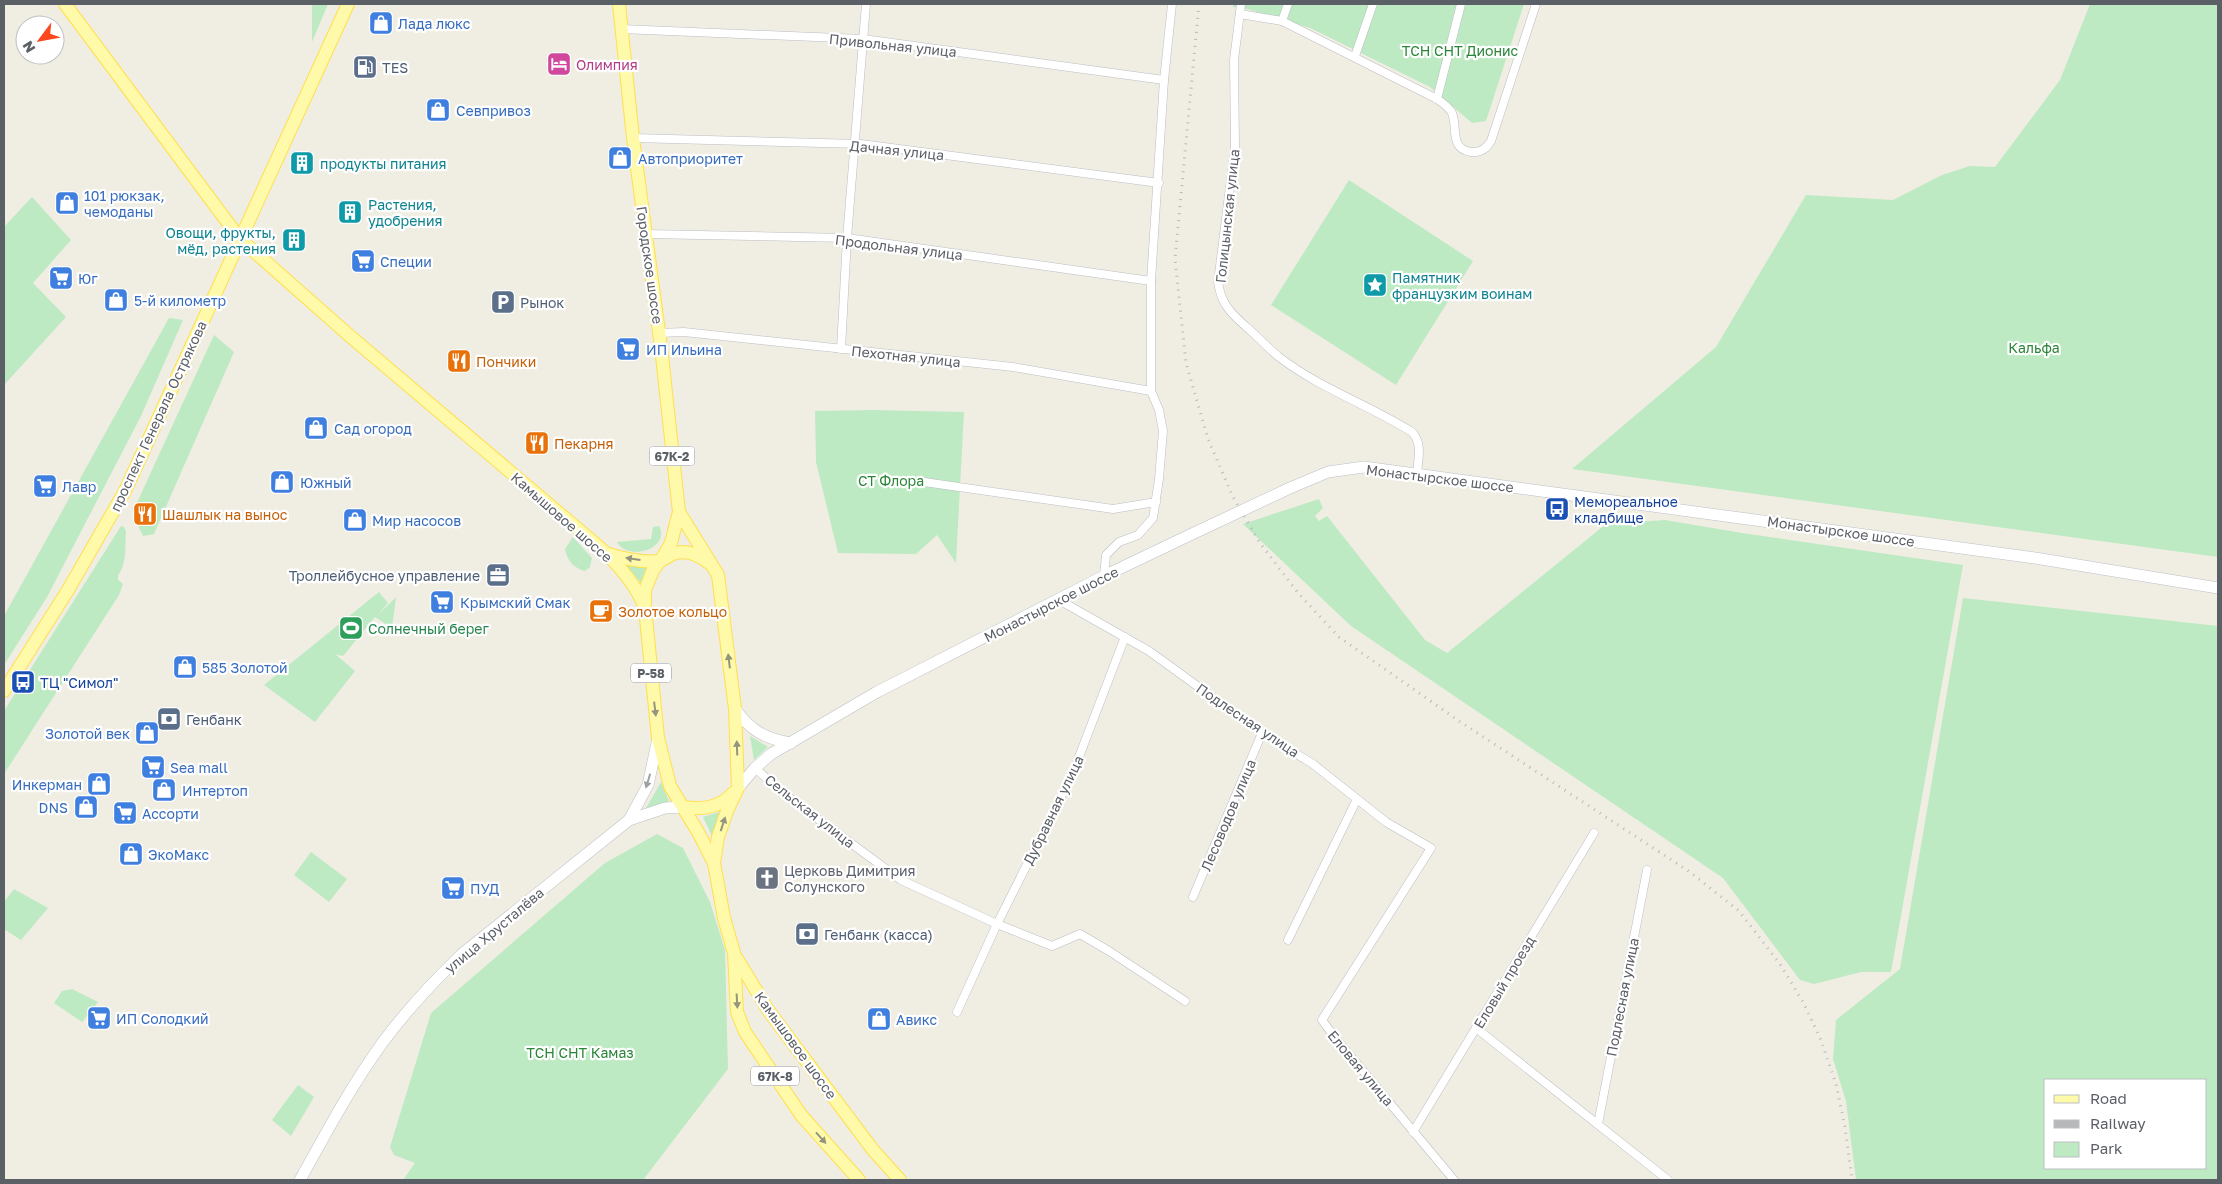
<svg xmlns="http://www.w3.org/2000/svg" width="2222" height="1184" font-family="'Golos Text',sans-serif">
	<rect width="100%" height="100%" fill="#f0eee3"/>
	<g fill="#bdeac2" fill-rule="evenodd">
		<polygon points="312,4 328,4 312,42"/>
		<polygon points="1233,4 1524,4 1486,121 1472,123 1430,87 1310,28 1247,9 1233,7"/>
		<polygon points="2090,4 2218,4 2218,557 1572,469 1716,347 1806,195 1893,200 1942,175 1970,166 1995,167 2060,80"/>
		<polygon points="1349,180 1473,261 1396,385 1271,305"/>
		<polygon points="32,197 71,240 33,283 66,317 4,385 4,227"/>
		<polygon points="169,318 183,320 141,416 47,597 4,665 4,616"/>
		<polygon points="214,335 234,352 154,534 143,536 139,528 135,507"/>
		<polygon points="873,410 964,412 956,563 937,535 916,554 838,553 816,462 815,411"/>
		<polygon points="1319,499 1323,508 1315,516 1319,521 1327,516 1425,640 1447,653 1606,524 1665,520 1742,533 1963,565 1891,972 1861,972 1814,984 1800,980 1723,878 1351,626 1243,524"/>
		<path d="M121 526 124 527 126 531C125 544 127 565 118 575V580L123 584 119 595 4 774V711Z"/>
		<path d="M659 526C671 549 628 562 617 542L651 539 653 527Z"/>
		<path d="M573 537 592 558 590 567 585 571C573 568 567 560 565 549Z"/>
		<polygon points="626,565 646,568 641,583"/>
		<polygon points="379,592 388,603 377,616 396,597 392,628 375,617 343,656 335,654 355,671 315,722 264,685"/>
		<path d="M1963 598 2218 626V1180H1856L1846 1101 1833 1059 1836 1020 1900 969ZM2046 1080H2206V1168H2046Z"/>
		<polygon points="750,736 768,747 754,760"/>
		<polygon points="661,782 669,801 645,810"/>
		<polygon points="720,812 712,836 703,817"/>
		<polygon points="657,834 683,848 710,902 725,950 728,1069 643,1180 403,1180 415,1163 394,1155 390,1147 431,1013 605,863"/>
		<polygon points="311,852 347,879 329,902 294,875"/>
		<polygon points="14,889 48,908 21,940 5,930 4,931 4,902"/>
		<polygon points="72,989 98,1002 82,1022 54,1003 62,991"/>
		<polygon points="298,1085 314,1097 291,1136 272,1120"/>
	</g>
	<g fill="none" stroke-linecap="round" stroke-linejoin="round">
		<defs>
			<g id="street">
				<path d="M1241 4 1234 60 1235 147 1218 282C1221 306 1234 316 1251 331 1260 339 1269 349 1279 357 1319 388 1369 405 1412 432 1423 444 1418 459 1417 474"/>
				<path d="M1240 14 1282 21 1437 99C1443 103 1449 107 1452 113 1458 127 1449 149 1471 152 1481 153 1487 148 1491 141L1536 4"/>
				<polyline points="1282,21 1288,4"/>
				<polyline points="621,29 863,39 1164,80"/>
				<polyline points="1355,56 1373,4"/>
				<polyline points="1437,99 1461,4"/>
				<polyline points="633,138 861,144 1159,183"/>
				<polyline points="646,234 847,238 1151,281"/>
				<polyline points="659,333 684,332 1013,367 1151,391"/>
				<polyline points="841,349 847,238 866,4"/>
				<polyline points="924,482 1113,509 1156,502"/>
				<polyline points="1104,576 1106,555 1119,542 1138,535 1153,518 1159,479 1163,431 1159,410 1151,391 1151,281 1164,80 1172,4"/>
				<polyline points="1059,600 1149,651 1262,733 1313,764 1386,822 1431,848 1322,1020 1333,1035 1454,1180"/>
				<polyline points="755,768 784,794 901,880 997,924 1052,946 1080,934 1109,951 1185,1001"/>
				<polyline points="1193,897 1262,733"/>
				<polyline points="1288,940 1357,799"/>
				<polyline points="957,1012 997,924 1072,775 1125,637"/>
				<polyline points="1476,1028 1668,1180"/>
				<polyline points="1598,1124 1647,870"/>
				<polyline points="1413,1132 1594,833"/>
			</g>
			<g id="secondary">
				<polyline points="1290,488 1328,472 1364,467 2035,558 2218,588"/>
				<path d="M735 709C750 730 765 739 791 743"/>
				<polyline points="738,788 755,768 771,754 877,692 1104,576 1192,534"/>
				<polyline points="629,820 648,785 658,738"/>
				<path d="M300 1180C326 1133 351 1086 383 1042 406 1011 434 981 462 954L629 820 665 808 683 807"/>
			</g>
			<g id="primary">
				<path d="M65 4 240 239 351 337 598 546C617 563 636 584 645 608L658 738 670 786 698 832 714 863 724 918 734 953 737 1012 745 1032 801 1115 859 1180"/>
				<polyline points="619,4 633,138 661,347 679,512 671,543 661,560 653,570 645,590 645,603"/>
				<polyline points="679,512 718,575 735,709 738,788 727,811 718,837 714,863"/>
				<path d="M605 553C621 558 641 563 659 561 664 560 668 556 673 554 686 549 699 555 709 563"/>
				<polyline points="4,691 68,590 125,491 348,4"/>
				<path d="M683 807C702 810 720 808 733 793"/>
				<polyline points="736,957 768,1010 873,1150 900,1180"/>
			</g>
		</defs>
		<use href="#street" stroke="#bbbdc4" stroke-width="9"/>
		<use href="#secondary" stroke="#bcbfc6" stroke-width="12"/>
		<use href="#primary" stroke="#ffdf4d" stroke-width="14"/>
		<use href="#street" stroke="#fff" stroke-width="8"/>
		<use href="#secondary" stroke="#fff" stroke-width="11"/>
		<use href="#primary" stroke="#fffaa9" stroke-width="12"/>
		<polyline stroke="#b7b8b9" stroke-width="3" stroke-dasharray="1 6" stroke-linecap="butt" points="1199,4 1175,259 1186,363 1208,439 1233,497 1260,543 1298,593 1339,637 1459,721 1690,872 1739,911 1780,964 1803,1002 1821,1040 1836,1084 1845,1127 1852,1180"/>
		<defs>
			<polyline id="secondary-bridge" points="1192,534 1290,488"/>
		</defs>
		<use href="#secondary-bridge" stroke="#bcbfc6" stroke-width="12" stroke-linecap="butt"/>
		<use href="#secondary-bridge" stroke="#fff" stroke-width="11"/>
	</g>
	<defs><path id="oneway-solid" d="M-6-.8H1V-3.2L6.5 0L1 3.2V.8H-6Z" transform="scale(1.25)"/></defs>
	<g fill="#94957d">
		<use href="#oneway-solid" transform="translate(633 559) rotate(-172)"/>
		<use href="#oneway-solid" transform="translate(729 661) rotate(-97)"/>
		<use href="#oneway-solid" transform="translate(655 709) rotate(83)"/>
		<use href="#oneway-solid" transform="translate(737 748) rotate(-92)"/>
		<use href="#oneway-solid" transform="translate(723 824) rotate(-72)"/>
		<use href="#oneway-solid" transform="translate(737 1001) rotate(87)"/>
		<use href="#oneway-solid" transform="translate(821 1138) rotate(48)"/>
	</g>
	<use fill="#9d9fa3" href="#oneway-solid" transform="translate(648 781) rotate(107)"/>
	<defs>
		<symbol id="shop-square" viewBox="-11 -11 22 22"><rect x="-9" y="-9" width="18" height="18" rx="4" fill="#3f7fe0" stroke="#fff"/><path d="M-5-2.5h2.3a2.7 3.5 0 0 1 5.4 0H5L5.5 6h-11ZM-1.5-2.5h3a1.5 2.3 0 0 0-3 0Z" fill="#fff"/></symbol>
		<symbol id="hotel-square" viewBox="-11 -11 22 22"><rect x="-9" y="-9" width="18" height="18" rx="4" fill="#d1479c" stroke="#fff"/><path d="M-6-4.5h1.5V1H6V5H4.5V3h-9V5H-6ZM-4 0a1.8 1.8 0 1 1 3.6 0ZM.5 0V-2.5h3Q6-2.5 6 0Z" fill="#fff"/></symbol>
		<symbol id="fuel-square" viewBox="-11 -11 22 22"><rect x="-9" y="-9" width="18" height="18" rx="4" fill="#5c6f8a" stroke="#fff"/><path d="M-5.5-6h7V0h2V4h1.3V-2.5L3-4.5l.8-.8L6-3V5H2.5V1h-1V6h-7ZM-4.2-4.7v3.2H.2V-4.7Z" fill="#fff"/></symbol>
		<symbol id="building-square" viewBox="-11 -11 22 22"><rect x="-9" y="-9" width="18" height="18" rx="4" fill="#0f9aa8" stroke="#fff"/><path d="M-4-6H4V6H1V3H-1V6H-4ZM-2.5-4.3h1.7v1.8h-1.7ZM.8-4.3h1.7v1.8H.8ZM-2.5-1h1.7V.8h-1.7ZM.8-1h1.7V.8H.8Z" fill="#fff"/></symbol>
		<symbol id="supermarket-square" viewBox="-11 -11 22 22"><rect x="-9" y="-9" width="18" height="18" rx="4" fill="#3f7fe0" stroke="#fff"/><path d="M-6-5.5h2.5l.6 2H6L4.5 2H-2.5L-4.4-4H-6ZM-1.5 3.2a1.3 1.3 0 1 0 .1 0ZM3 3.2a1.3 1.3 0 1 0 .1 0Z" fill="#fff"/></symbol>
		<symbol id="sight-square" viewBox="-11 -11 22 22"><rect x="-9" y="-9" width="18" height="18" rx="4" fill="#0f9aa8" stroke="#fff"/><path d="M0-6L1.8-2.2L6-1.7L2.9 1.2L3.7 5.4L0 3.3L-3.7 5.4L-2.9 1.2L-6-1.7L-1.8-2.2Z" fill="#fff"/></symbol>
		<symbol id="parking-square" viewBox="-11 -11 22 22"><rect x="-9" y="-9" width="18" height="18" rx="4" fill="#5c6f8a" stroke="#fff"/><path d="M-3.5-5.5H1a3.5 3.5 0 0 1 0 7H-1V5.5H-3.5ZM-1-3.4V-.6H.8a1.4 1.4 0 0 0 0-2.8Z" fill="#fff"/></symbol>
		<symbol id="restaurant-square" viewBox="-11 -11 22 22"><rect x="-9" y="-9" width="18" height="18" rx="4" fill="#e8710a" stroke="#fff"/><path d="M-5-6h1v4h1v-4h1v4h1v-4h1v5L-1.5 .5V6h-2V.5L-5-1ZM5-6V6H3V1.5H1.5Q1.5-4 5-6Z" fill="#fff"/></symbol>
		<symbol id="bus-square" viewBox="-11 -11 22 22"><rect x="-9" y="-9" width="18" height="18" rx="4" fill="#1a4fb4" stroke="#fff"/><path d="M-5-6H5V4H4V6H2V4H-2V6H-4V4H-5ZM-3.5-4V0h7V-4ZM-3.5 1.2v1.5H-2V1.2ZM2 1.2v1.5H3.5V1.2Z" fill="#fff"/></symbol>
		<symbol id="office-square" viewBox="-11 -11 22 22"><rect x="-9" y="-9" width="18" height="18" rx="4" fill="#5c6f8a" stroke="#fff"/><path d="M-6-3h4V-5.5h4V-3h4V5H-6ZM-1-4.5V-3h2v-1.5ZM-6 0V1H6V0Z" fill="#fff"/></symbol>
		<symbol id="cafe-square" viewBox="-11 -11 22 22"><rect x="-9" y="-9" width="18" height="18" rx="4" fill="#e8710a" stroke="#fff"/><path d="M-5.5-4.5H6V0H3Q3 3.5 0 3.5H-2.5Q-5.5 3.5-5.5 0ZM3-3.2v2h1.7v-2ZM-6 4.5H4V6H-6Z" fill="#fff"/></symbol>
		<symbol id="stadium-square" viewBox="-11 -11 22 22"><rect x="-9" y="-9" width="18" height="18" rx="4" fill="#2e9e5b" stroke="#fff"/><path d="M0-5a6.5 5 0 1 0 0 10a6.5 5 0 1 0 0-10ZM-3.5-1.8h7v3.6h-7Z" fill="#fff"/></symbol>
		<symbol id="bank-square" viewBox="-11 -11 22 22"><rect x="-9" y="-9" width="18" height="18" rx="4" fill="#5c6f8a" stroke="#fff"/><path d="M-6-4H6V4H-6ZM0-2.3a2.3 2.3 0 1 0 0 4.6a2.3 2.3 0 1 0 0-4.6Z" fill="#fff"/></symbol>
		<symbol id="church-square" viewBox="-11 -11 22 22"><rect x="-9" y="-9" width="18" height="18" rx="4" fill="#6b7280" stroke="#fff"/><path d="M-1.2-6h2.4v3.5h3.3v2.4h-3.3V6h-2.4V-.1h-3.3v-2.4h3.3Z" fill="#fff"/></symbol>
	</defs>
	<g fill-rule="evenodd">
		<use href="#shop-square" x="367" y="9" width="28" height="28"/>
		<use href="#hotel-square" x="545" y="50" width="28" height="28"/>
		<use href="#fuel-square" x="351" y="53" width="28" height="28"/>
		<use href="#shop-square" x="424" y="96" width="28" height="28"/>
		<use href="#shop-square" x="606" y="144" width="28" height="28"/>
		<use href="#building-square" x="288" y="149" width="28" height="28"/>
		<use href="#shop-square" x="53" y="189" width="28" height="28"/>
		<use href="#building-square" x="336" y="198" width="28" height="28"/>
		<use href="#building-square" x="280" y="226" width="28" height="28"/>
		<use href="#supermarket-square" x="349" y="247" width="28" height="28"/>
		<use href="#supermarket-square" x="47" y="264" width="28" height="28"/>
		<use href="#sight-square" x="1361" y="271" width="28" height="28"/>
		<use href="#shop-square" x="102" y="286" width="28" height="28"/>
		<use href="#parking-square" x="489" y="288" width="28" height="28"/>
		<use href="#supermarket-square" x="614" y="335" width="28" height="28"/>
		<use href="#restaurant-square" x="445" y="347" width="28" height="28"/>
		<use href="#shop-square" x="302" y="414" width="28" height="28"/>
		<use href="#restaurant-square" x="523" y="429" width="28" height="28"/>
		<use href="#shop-square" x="268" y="468" width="28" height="28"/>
		<use href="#supermarket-square" x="31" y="472" width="28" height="28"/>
		<use href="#bus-square" x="1543" y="495" width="28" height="28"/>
		<use href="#restaurant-square" x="131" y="500" width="28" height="28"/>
		<use href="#shop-square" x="341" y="506" width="28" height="28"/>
		<use href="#office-square" x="484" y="561" width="28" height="28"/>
		<use href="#supermarket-square" x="428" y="588" width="28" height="28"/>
		<use href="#cafe-square" x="587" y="597" width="28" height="28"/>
		<use href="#stadium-square" x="337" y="614" width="28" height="28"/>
		<use href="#shop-square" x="171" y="653" width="28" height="28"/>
		<use href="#bus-square" x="9" y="668" width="28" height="28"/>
		<use href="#bank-square" x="155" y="705" width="28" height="28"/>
		<use href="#shop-square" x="133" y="719" width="28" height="28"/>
		<use href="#supermarket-square" x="139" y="753" width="28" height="28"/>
		<use href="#shop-square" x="85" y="770" width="28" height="28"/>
		<use href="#shop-square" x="150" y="776" width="28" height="28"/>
		<use href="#shop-square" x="72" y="793" width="28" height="28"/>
		<use href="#supermarket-square" x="111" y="799" width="28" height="28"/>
		<use href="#shop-square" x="117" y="840" width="28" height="28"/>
		<use href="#church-square" x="753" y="864" width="28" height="28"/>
		<use href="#supermarket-square" x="439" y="874" width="28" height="28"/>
		<use href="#bank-square" x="793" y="920" width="28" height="28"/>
		<use href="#supermarket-square" x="85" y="1004" width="28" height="28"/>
		<use href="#shop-square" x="865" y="1005" width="28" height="28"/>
	</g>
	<g text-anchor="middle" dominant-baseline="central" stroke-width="4.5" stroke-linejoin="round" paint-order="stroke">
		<g fill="#fff" stroke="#8c8f94" stroke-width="1">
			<rect x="649.5" y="446.5" width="45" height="19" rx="4"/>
			<rect x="631" y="663.5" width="40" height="19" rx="4"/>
			<rect x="751" y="1066.5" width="48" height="19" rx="4"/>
		</g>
		<g font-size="12" font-weight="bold" fill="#5b5f66">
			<text x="672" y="456">67К-2</text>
			<text x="651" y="673">Р-58</text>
			<text x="775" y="1076">67К-8</text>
		</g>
		<g font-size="14" fill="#366cbe" stroke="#fff" text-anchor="start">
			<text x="398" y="23">Лада люкс</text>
			<text x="456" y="110">Севпривоз</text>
			<text x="638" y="158">Автоприоритет</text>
			<text x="84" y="195">101 рюкзак,<tspan x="84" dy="16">чемоданы</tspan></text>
			<text x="380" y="261">Специи</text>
			<text x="78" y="278">Юг</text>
			<text x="134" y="300">5-й километр</text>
			<text x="646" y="349">ИП Ильина</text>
			<text x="334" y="428">Сад огород</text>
			<text x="300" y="482">Южный</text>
			<text x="62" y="486">Лавр</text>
			<text x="372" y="520">Мир насосов</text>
			<text x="460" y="602">Крымский Смак</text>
			<text x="202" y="667">585 Золотой</text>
			<text x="130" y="733" text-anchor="end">Золотой век</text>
			<text x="170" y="767">Sea mall</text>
			<text x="82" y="784" text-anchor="end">Инкерман</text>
			<text x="182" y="790">Интертоп</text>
			<text x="68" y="807" text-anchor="end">DNS</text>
			<text x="142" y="813">Ассорти</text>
			<text x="148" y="854">ЭкоМакс</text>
			<text x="470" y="888">ПУД</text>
			<text x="116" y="1018">ИП Солодкий</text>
			<text x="896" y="1019">Авикс</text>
		</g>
		<g font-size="14" fill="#5b5f66" stroke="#fff">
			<text transform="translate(893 45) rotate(6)">Привольная улица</text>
			<text transform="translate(897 150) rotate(6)">Дачная улица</text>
			<text transform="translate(1227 216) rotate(-84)">Голицынская улица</text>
			<text transform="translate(899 247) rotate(7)">Продольная улица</text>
			<text transform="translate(650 265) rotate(82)">Городское шоссе</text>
			<text transform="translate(906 356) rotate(6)">Пехотная улица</text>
			<text transform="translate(158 416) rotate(-65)">проспект Генерала Острякова</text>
			<text transform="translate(1440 478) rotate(7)">Монастырское шоссе</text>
			<text transform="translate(562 517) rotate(41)">Камышовое шоссе</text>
			<text transform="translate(1841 531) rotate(8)">Монастырское шоссе</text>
			<text transform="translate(1051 604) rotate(-27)">Монастырское шоссе</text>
			<text transform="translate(1248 720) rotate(34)">Подлесная улица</text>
			<text transform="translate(1053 810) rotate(-64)">Дубравная улица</text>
			<text transform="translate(810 811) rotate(38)">Сельская улица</text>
			<text transform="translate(1228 815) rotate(-67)">Лесоводов улица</text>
			<text transform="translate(494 930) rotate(-40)">улица Хрусталёва</text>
			<text transform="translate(1504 982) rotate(-59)">Еловый проезд</text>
			<text transform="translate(1622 997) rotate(-79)">Подлесная улица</text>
			<text transform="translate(796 1045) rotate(54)">Камышовое шоссе</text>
			<text transform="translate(1361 1068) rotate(50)">Еловая улица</text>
		</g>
		<g font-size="14" fill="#2b8539" stroke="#fff">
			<text x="1460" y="50">ТСН СНТ Дионис</text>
			<text x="2034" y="347">Кальфа</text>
			<text x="891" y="480">СТ Флора</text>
			<text x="580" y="1052">ТСН СНТ Камаз</text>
		</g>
		<g font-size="14" fill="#b23c85" stroke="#fff" text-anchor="start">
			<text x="576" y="64">Олимпия</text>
		</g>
		<g font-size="14" fill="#4e5e75" stroke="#fff" text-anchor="start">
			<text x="382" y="67">TES</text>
			<text x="520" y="302">Рынок</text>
			<text x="480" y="575" text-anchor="end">Троллейбусное управление</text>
			<text x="186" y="719">Генбанк</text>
			<text x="824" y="934">Генбанк (касса)</text>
		</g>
		<g font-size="14" fill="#0d838f" stroke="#fff" text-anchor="start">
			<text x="320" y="163">продукты питания</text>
			<text x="368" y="204">Растения,<tspan x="368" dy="16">удобрения</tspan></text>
			<text x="276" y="232" text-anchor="end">Овощи, фрукты,<tspan x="276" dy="16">мёд, растения</tspan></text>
			<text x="1392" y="277">Памятник<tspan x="1392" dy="16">французким воинам</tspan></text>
		</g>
		<g font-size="14" fill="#c56008" stroke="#fff" text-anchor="start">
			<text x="476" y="361">Пончики</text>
			<text x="554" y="443">Пекарня</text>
			<text x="162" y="514">Шашлык на вынос</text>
			<text x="618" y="611">Золотое кольцо</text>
		</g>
		<g font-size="14" fill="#164399" stroke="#fff" text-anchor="start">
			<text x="1574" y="501">Мемореальное<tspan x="1574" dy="16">кладбище</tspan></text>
			<text x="40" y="682">ТЦ "Симол"</text>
		</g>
		<g font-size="14" fill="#27864d" stroke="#fff" text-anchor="start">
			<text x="368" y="628">Солнечный берег</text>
		</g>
		<g font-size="14" fill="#5b616d" stroke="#fff" text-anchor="start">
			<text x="784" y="870">Церковь Димитрия<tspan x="784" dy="16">Солунского</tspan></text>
		</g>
	</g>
	<rect width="2222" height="1184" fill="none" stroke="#5b5f66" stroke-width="10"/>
	<rect x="2044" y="1079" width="162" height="90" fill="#ffffff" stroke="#bdbfc2"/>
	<rect x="2054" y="1095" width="25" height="8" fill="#fffaa9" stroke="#bdbfc2"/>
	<text x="2090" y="1104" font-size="15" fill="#5b5f66">Road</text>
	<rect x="2054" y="1120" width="25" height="8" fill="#b7b8b9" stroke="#bdbfc2"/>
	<text x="2090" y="1129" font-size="15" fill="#5b5f66">Railway</text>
	<rect x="2054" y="1142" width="25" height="15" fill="#bdeac2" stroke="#bdbfc2"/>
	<text x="2090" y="1154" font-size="15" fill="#5b5f66">Park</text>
	<g transform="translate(40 40) rotate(238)"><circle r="24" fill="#ffffff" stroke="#bdbfc2"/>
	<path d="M0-4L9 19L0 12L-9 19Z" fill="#fb461e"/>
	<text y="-8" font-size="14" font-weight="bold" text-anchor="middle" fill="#5b5f66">N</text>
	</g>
</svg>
